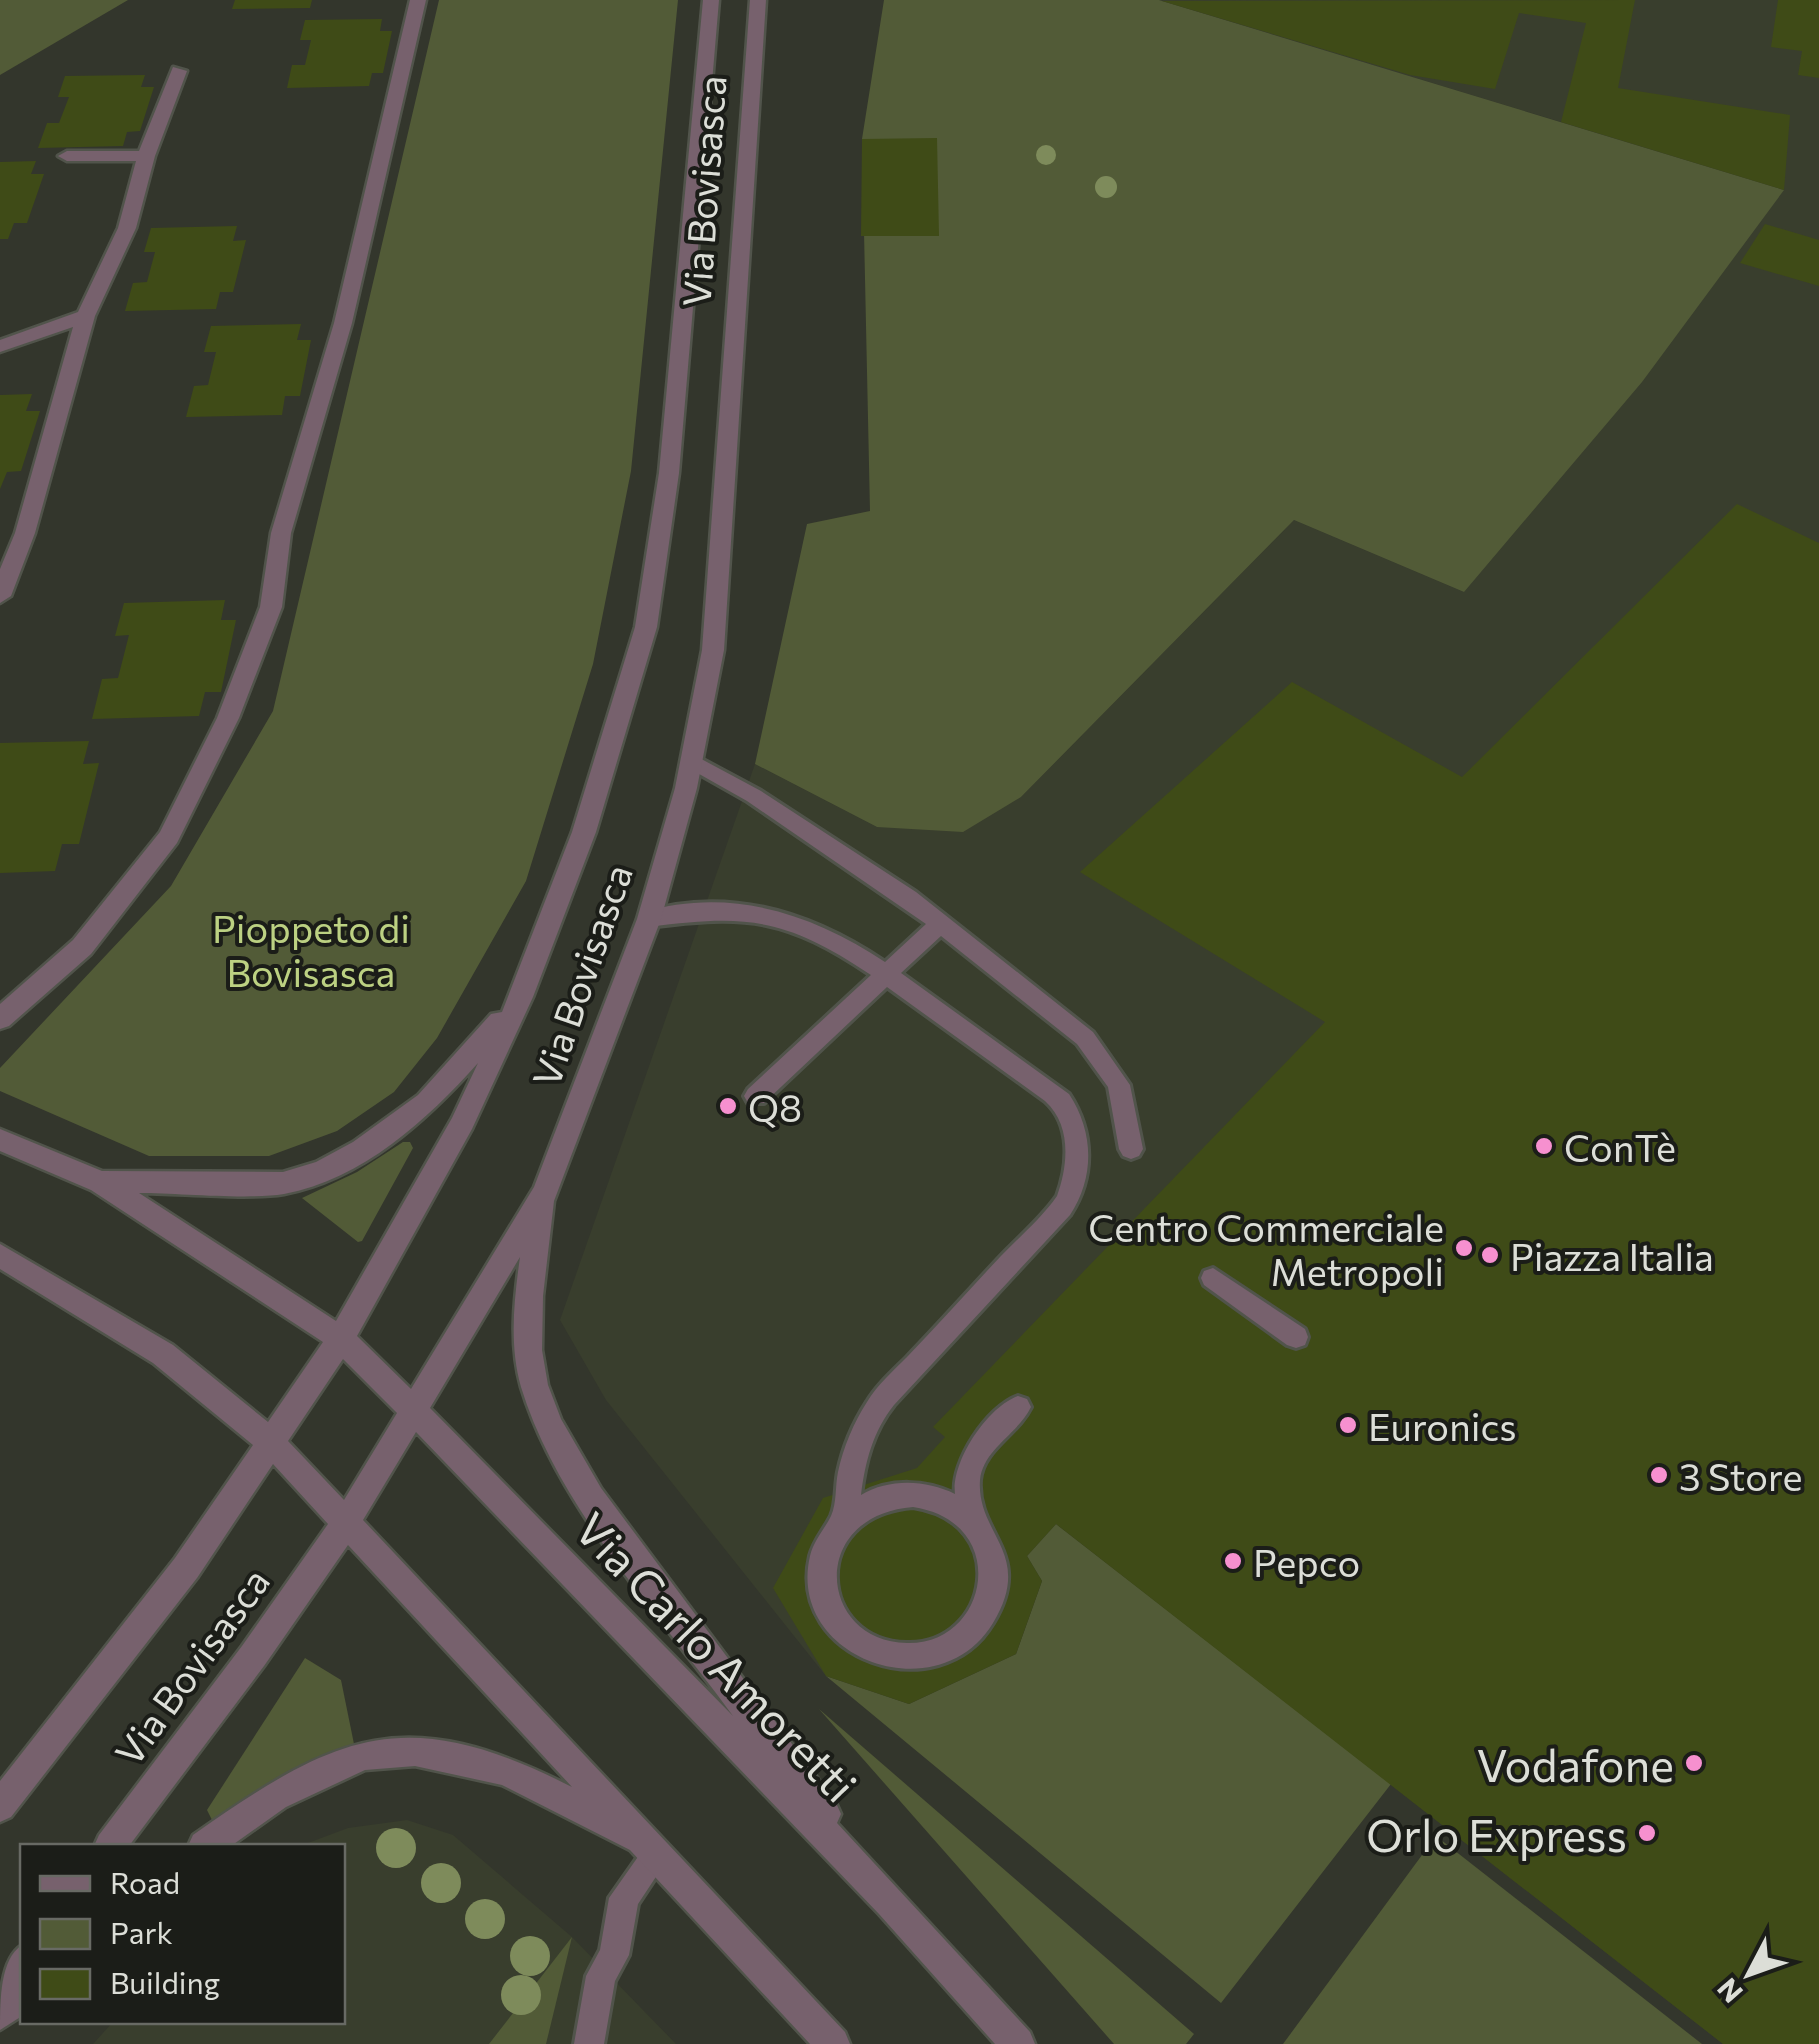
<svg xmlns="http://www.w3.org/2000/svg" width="1819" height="2044" font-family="Commissioner,sans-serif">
	<rect width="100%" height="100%" fill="#33362c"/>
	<g fill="#393e2d">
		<polygon points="1159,0 1819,0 1819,2044 1723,2044 1057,1524 1016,1654 909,1704 826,1676 606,1400 560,1320 755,764 877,827 1021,797 1294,520 1464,592 1561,122"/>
		<polygon points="407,1820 453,1835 572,1937 676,2044 93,2044 113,2022 342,2022 342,1846 300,1846 348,1828"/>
	</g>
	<g fill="#525b37">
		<polygon points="0,0 128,0 0,75"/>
		<polygon points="439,0 678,0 631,471 593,664 526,881 437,1038 394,1092 337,1131 269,1156 149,1156 0,1091 0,1068 171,886 273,711"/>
		<polygon points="884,0 1159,0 1784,190 1642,382 1464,592 1294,520 1021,797 963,832 877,827 755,764 807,524 870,511 862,139"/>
		<polygon points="403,1142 410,1142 413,1148 362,1241 358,1242 302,1198 357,1172"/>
		<polygon points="1056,1524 1391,1784 1221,2003 826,1676 909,1704 1016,1654 1042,1581 1027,1556"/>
		<polygon points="305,1658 341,1680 355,1749 225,1817 212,1820 207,1810"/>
		<polygon points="819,1709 1194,2034 1186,2044 1114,2044"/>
		<polygon points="1436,1836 1702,2044 1283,2044"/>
		<polygon points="572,1937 546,2044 489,2044"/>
	</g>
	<g fill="#3f4b17">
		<polygon points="235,0 312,0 310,8 232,9"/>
		<polygon points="1635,0 1618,88 1790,115 1784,190 1561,122 1586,23 1519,13 1495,89 1410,75 1162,1"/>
		<polygon points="1778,0 1819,0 1819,78 1798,75 1802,51 1771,47"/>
		<polygon points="382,19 380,31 392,31 383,73 372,73 369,86 287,88 292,65 305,65 311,40 300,40 305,20"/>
		<polygon points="145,75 141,87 154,87 140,131 127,132 123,146 38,148 47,123 59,123 69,97 58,97 65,76"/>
		<polygon points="937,138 939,236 861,236 862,139"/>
		<polygon points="36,161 31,174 44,174 27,223 14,223 8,239 0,239 0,162"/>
		<polygon points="1765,224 1819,240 1819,286 1740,263"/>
		<polygon points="237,226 233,241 246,240 233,292 220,292 216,309 125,311 133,283 147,282 155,252 144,252 151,228"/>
		<polygon points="301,324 297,340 311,340 300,396 285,396 282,415 186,417 194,386 208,385 216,352 204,352 211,326"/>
		<polygon points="32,394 26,411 40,411 21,471 7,472 0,489 0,395"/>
		<polygon points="1737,504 1819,543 1819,2044 1723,2044 1056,1524 1027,1556 1042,1581 1016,1654 909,1704 826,1676 773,1588 823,1498 917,1468 945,1437 933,1427 1325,1022 1080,872 1292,682 1462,777"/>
		<polygon points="225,600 221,620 236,620 221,692 205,692 199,716 92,719 102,679 118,678 129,635 115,636 124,603"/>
		<polygon points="89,741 83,764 99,763 79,844 62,844 55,871 0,873 0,743"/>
	</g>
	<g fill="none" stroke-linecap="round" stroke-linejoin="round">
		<defs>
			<g id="service">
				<path d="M692 754 761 791 916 892 1093 1032 1130 1085 1143 1149 1139 1156 1131 1159 1123 1156 1119 1149 1108 1087 1077 1044 941 936 901 973 1069 1094C1094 1132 1095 1177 1070 1215L894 1405C873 1431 865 1462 861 1495 890 1478 926 1480 955 1494 951 1462 987 1407 1018 1396L1027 1399 1031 1407C1018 1434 983 1449 980 1480 976 1535 1035 1553 993 1623 939 1713 786 1659 810 1556 814 1540 824 1530 831 1516 837 1503 835 1486 838 1472 843 1448 854 1422 867 1402 877 1385 893 1371 907 1357 939 1324 969 1290 1000 1257 1019 1237 1041 1219 1057 1196 1068 1166 1072 1125 1045 1101L887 987 764 1103H748L744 1096 748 1089 871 975C786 918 748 914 649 927L638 919 641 913C728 886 812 913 885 962L926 924 747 801 685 766 682 761 685 756ZM913 1507C1012 1522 989 1645 907 1643 819 1642 806 1516 913 1507Z"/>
				<polygon points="1213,1268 1305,1329 1308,1337 1305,1345 1296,1348 1287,1345 1204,1285 1201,1278 1204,1271"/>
				<polygon points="657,1840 667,1844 671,1854 638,1904 629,1955 615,1981 604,2044 574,2044 586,1976 600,1950 609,1898 647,1844"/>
			</g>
			<g id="minor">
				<polygon points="410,0 426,0 352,323 291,533 282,607 239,718 177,843 91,954 9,1026 0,1029 0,1004 73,940 160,832 217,718 260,607 271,533 334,323"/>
				<polygon points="173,67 187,71 155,156 136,228 95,316 35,533 11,596 0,603 0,569 15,533 73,327 0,352 0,340 78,312 118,228 136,161 67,161 58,156 67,151 139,151"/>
			</g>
			<g id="tertiary">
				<path d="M703 0H719L679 473 657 627 596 832 533 997 472 1129 357 1336 411 1389 534 1187 637 919 675 788 702 650 750 0H766L724 650 697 788 661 919 554 1201 543 1296 542 1350 548 1385 561 1419 601 1488 836 1803 841 1814 837 1823 1030 2032 1035 2044H995L879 1914 416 1432 363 1520 845 2032 850 2044H810L630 1850 502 1785 415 1766 365 1770 286 1807 231 1846H188L193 1835C338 1733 405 1702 572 1787L348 1545 264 1666 129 1846H94L99 1835 242 1646 328 1524 273 1464 197 1578 11 1817 0 1822V1781L175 1558 253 1445 153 1363 0 1269V1244L173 1345 268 1422 323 1342 91 1190 0 1151V1129L102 1171 283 1172 316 1162 353 1142 418 1095 491 1014 502 1012 572 832 635 627 659 473ZM478 1063 452 1118 336 1321 139 1193C179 1193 247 1200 284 1194 363 1179 427 1120 478 1063ZM520 1257C514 1300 509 1345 521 1387 557 1506 661 1617 733 1716L430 1408ZM343 1359 397 1413 344 1500 288 1441Z"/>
				<path d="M22 1945V2016L0 2030C0 2000 0 1959 22 1945Z"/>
			</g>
		</defs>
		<use href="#service" stroke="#51544b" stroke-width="6"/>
		<use href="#minor" stroke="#51544b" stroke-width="5"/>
		<use href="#tertiary" stroke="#51544b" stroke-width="5"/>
		<use href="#service" fill="#77616d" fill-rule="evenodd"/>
		<use href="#minor" fill="#77616d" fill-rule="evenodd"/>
		<use href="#tertiary" fill="#77616d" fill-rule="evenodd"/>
	</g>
	<g fill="#7e8b5b">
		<circle cx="1046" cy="155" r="10"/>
		<circle cx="1106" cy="187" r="11"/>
		<circle cx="396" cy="1848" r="20"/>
		<circle cx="441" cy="1883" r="20"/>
		<circle cx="485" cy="1919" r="20"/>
		<circle cx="530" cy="1956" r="20"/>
		<circle cx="521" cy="1995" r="20"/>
	</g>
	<g fill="#f690cf" stroke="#1b1d18" stroke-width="4">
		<circle cx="728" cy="1106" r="10"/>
		<circle cx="1544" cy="1146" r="10"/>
		<circle cx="1464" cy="1248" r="10"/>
		<circle cx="1490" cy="1255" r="10"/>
		<circle cx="1348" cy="1425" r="10"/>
		<circle cx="1659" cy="1475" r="10"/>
		<circle cx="1233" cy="1561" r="10"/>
		<circle cx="1694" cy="1763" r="10"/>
		<circle cx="1647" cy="1833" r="10"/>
	</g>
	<g text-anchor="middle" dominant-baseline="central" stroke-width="8" stroke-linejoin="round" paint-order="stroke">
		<g font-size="38" fill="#dcded7" stroke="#1b1d18">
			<text transform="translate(703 191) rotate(-86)">Via Bovisasca</text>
			<text transform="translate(581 975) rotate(-71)">Via Bovisasca</text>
			<text transform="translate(191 1666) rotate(-54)">Via Bovisasca</text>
		</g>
		<g font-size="38" fill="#bcd182" stroke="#1b1d18">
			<text x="311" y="927">Pioppeto di<tspan x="311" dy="44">Bovisasca</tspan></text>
		</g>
		<g font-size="38" fill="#dcded7" stroke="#1b1d18" text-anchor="start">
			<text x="748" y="1106">Q8</text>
			<text x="1564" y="1146">ConTè</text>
			<text x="1444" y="1226" text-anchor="end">Centro Commerciale<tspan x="1444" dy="44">Metropoli</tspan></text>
			<text x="1510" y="1255">Piazza Italia</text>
			<text x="1368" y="1425">Euronics</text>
			<text x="1679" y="1475">3 Store</text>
			<text x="1253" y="1561">Pepco</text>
		</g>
		<g font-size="45" fill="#dcded7" stroke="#1b1d18">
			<text transform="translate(717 1656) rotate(46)">Via Carlo Amoretti</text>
		</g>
		<g font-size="45" fill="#dcded7" stroke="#1b1d18" text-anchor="end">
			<text x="1674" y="1763">Vodafone</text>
			<text x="1627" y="1833">Orlo Express</text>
		</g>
	</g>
	<rect x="20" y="1844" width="325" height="180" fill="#1b1d18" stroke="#686a64" stroke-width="2.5"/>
	<rect x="40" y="1876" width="50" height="15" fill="#77616d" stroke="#686a64" stroke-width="2.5"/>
	<text x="110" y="1894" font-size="30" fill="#dcded7">Road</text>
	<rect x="40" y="1919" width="50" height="30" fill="#525b37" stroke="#686a64" stroke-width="2.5"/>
	<text x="110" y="1944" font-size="30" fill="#dcded7">Park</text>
	<rect x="40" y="1969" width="50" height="30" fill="#3f4b17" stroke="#686a64" stroke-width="2.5"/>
	<text x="110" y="1994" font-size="30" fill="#dcded7">Building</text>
	<g transform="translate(1749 1974) rotate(229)" stroke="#1b1d18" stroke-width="8" paint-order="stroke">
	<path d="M0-8L18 38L0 25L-18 38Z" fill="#dcded7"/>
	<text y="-15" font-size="28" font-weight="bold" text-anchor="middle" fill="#dcded7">N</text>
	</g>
</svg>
